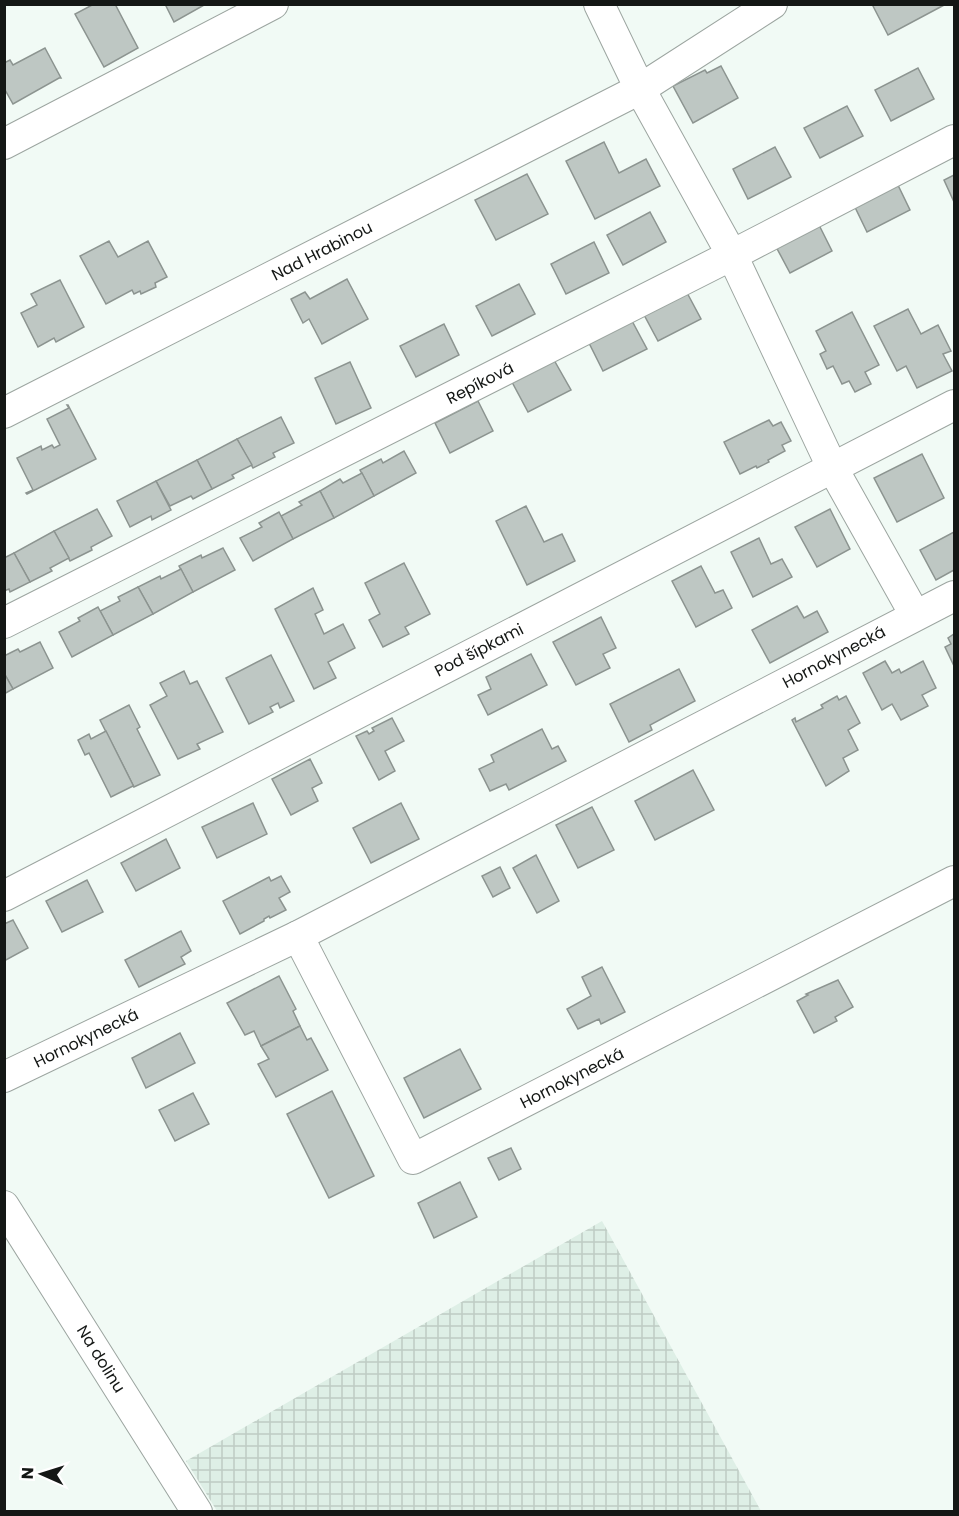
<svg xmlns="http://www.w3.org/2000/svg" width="959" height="1516" font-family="Poppins,sans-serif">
	<defs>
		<pattern id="industrial-grid" width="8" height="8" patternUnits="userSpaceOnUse" patternTransform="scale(1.5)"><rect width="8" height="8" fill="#deefe6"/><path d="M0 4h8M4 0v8" fill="none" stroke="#beccc4"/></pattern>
	</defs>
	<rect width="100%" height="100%" fill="#f1faf5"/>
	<polygon fill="url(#industrial-grid)" points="602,1221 761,1511 217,1511 186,1461"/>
	<g fill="#bec7c3" stroke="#8c9490" stroke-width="1.5">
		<polygon points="94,4 115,4 138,48 104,67 75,14"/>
		<polygon points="165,4 206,4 174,22"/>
		<polygon points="876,4 946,4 888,35 873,6"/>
		<polygon points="45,48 61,78 59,78 13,104 4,88 4,63 10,60 13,65"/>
		<polygon points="721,66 738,98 693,123 673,86 705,70 707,73"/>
		<polygon points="918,68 934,99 891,121 875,90"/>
		<polygon points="847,106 863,136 820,158 804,128"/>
		<polygon points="604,142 619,173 646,159 660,186 595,219 566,161"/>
		<polygon points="775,147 791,177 748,199 733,169"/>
		<polygon points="527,174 548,214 496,240 475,200"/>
		<polygon points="954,175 954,202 944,180"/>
		<polygon points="895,179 910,210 867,232 852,201"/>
		<polygon points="650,212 666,242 623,265 607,235"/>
		<polygon points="817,221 832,251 790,273 774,243"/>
		<polygon points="109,241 118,257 148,241 167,277 155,283 156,287 141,294 140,291 134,294 132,290 106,304 80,256"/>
		<polygon points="594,242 609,273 566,294 551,264"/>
		<polygon points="347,279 368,319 322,344 309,319 303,323 291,299 305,292 310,299"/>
		<polygon points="60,280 84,327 56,342 54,338 38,347 21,313 37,305 31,294"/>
		<polygon points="519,284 535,314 492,336 476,306"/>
		<polygon points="685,289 701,319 658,341 642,311"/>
		<polygon points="908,309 921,334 938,325 951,351 943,354 952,371 917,388 906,366 897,371 874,326"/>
		<polygon points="852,312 879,365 865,372 871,384 855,392 849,381 842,384 833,366 827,369 820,354 826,351 816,331"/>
		<polygon points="631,319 647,349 603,371 588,341"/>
		<polygon points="444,324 459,355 416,377 400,346"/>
		<polygon points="554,360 571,390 528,412 512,382"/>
		<polygon points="350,362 371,408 336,424 315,378"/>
		<polygon points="478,401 493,431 450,453 435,423"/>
		<polygon points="67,405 68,405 96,459 27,494 26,493 33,490 17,458 41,446 42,450 52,445 54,448 60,445 47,419 69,408"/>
		<polygon points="281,417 294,443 273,453 275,457 253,468 237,439"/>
		<polygon points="769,420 773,426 781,422 791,441 782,445 785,451 768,460 769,462 757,468 756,466 740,474 724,442"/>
		<polygon points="237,439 252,465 232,475 234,478 212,489 197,460"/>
		<polygon points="404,451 416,473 374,496 360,470 381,459 383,463"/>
		<polygon points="922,454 944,498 897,522 874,478"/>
		<polygon points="197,460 212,489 193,499 191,496 170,506 156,481"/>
		<polygon points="362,473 374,496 334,518 320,491 340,479 343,483"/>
		<polygon points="156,481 171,510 152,520 151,516 130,527 117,501"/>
		<polygon points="320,491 334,518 293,539 281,516 302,505 299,502"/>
		<polygon points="526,506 544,542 562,534 575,561 527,585 496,521"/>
		<polygon points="97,509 112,536 91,547 92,550 70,561 54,531"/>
		<polygon points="830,509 850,549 817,567 795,527"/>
		<polygon points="279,512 293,539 253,561 240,538 262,527 259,523"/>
		<polygon points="54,531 69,558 50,568 52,571 30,582 14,553"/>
		<polygon points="954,532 954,570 936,580 920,550"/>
		<polygon points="759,538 771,564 782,559 792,577 753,597 731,552"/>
		<polygon points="223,548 235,570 193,592 179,566 201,555 202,558"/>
		<polygon points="14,553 30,582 10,592 9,589 4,591 4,558"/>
		<polygon points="404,563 430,614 405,627 409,634 383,647 369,620 380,614 365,583"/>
		<polygon points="701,566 715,593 723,590 732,608 696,627 672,581"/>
		<polygon points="181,569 193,592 153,614 138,587 160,576 161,579"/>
		<polygon points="138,587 153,614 113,635 100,611 120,601 118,597"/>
		<polygon points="313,588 323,610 315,614 324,634 343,624 355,648 328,662 336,678 314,689 275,609"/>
		<polygon points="797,606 804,618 817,611 828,632 770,663 752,630"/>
		<polygon points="98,607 113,635 72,657 59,632 80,621 78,618"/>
		<polygon points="601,617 616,648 603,654 610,668 576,685 553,642"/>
		<polygon points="954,634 954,666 945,647 951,644 948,638"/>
		<polygon points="40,642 53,668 13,689 4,673 4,656 18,649 20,652"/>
		<polygon points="531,654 547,685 488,715 478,695 491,689 486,677"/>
		<polygon points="271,655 294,701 280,708 278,703 270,707 273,712 249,724 226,678"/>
		<polygon points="885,661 892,673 899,669 901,673 923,661 936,688 922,695 928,706 901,720 892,704 882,710 863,673"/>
		<polygon points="679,669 695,701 650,725 652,730 629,742 610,704"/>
		<polygon points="184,671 190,684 197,681 223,732 197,744 200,749 178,759 150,705 167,696 160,683"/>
		<polygon points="4,673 13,689 4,694"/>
		<polygon points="837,696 839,700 846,696 860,723 848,730 858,750 843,758 849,771 826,786 792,720 795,718 796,722 823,708 821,705"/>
		<polygon points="129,705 140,727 137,729 160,775 134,787 100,720"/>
		<polygon points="392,718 404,741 385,751 395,771 379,780 356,736 367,731 369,734 374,731 372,728"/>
		<polygon points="542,729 552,749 558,746 566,761 509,790 506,784 490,791 479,769 494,762 491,755"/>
		<polygon points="106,731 134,787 133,786 111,797 89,753 85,755 78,740 89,734 91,739"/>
		<polygon points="310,759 322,783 312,788 318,801 291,815 272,779"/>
		<polygon points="693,770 714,810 655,840 635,801"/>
		<polygon points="253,803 267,834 217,858 202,827"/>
		<polygon points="401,803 419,839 371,863 353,828"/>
		<polygon points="592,807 614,850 578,868 556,825"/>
		<polygon points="166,839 180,868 136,891 121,863"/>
		<polygon points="536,855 559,901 537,913 513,868"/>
		<polygon points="500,867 510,888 493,897 482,876"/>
		<polygon points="281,876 290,892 279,898 286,910 270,918 269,916 264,919 264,921 240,934 223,901 269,877 271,881"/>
		<polygon points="87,880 103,912 62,932 46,901"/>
		<polygon points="13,920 28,948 4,961 4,924"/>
		<polygon points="181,931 191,951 181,957 185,964 139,987 125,960"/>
		<polygon points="602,967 625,1012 601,1024 599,1019 578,1029 567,1009 591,996 582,977"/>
		<polygon points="279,976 296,1009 293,1011 300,1026 261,1046 254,1031 245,1035 227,1003"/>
		<polygon points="838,980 853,1007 835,1017 837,1021 814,1033 797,1001 808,995 806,994"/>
		<polygon points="300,1026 307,1040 311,1038 328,1070 276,1097 258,1064 269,1059 261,1046"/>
		<polygon points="180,1033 195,1063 146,1088 132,1058"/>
		<polygon points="460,1049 481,1089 424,1118 404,1078"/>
		<polygon points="332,1091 374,1176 329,1198 287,1114"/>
		<polygon points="193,1093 209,1124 175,1141 159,1110"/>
		<polygon points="511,1148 521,1169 499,1180 488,1158"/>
		<polygon points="460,1182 477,1217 434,1238 418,1203"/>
	</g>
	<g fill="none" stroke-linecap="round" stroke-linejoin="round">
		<defs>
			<g id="street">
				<polyline points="599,4 640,89 732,255 832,467 915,615"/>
				<polyline points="4,144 273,4"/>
				<polyline points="4,413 640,89 772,4"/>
				<polyline points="4,623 732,255 954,140"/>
				<polyline points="4,896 954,405"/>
				<polyline points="298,936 413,1159 954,881"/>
				<polyline points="4,1077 298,936 954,596"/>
				<polyline points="4,1206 197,1512"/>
			</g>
		</defs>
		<use href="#street" stroke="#9ca5a0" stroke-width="32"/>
		<use href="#street" stroke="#fff" stroke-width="30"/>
	</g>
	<g text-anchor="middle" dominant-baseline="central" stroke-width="6" stroke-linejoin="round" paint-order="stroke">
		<g font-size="16" fill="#141715" stroke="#fff">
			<text transform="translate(322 251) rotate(-27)">Nad Hrabinou</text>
			<text transform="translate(480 383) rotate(-27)">Repíková</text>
			<text transform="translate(479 650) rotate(-27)">Pod šípkami</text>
			<text transform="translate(834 657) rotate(-28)">Hornokynecká</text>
			<text transform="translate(86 1038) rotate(-26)">Hornokynecká</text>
			<text transform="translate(572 1078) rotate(-27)">Hornokynecká</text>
			<text transform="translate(101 1359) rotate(58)">Na dolinu</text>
		</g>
	</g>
	<rect width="959" height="1516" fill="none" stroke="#141715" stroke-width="12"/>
	<g transform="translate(42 1474) rotate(273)" stroke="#ffffff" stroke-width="4.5" paint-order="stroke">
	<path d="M0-4.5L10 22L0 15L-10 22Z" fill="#141715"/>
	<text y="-9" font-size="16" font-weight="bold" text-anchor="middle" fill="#141715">N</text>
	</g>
</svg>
